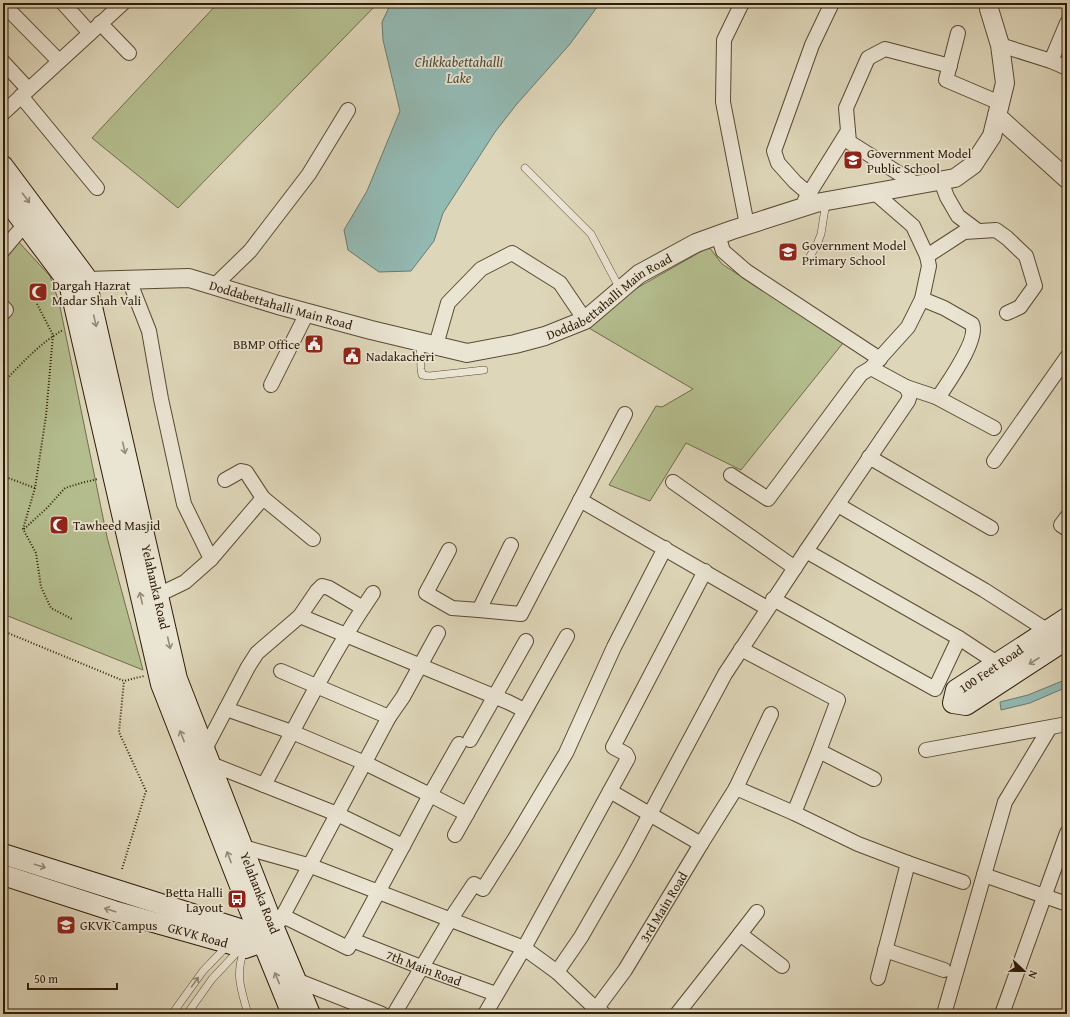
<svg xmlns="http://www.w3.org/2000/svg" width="1070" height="1017" font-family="'Gentium Book Plus',serif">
	<rect width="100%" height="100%" fill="#ded6b9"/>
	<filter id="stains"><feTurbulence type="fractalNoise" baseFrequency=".005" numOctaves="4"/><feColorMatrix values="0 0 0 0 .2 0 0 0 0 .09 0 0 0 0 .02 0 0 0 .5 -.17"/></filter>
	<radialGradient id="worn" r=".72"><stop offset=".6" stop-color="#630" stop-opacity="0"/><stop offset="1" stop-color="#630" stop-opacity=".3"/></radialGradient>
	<g fill="#b4bd8e" stroke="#716c4a">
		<polygon points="218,3 378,3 178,208 92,138"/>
		<polygon points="16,239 50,276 59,302 107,537 143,670 3,614 3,322 12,310 3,300 3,255"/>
		<polygon points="709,247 722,264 843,343 741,470 686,443 650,501 609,485 656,406 662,407 693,389 587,327 630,292"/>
	</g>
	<g fill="#93b9b3" stroke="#6b7a6e">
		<polygon points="391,3 600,3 570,44 516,105 495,132 443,213 434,241 411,271 379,272 348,250 344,230 367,191 400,111 383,40 382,22"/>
		<polygon points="1067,679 1067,687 1030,703 1001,710 1000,702 1028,695"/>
	</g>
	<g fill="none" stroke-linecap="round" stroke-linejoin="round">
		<defs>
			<g id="service">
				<polyline points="525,168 591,234 620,289"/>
				<polyline points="808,260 817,244 821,234 826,202"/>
				<polyline points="420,342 421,369 422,375 429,376 484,370"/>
				<path d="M244 950C235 975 241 989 248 1014"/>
				<polyline points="172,1014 203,971 227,946"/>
				<polyline points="187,1014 212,979 240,949"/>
			</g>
			<g id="minor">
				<polyline points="63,3 90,33"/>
				<polyline points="742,3 724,40 723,102 747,225"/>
				<polyline points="3,4 59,61"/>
				<polyline points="100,23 129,53"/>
				<polyline points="958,33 946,80 1000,103"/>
				<polyline points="1000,45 1051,61 1067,68"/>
				<polyline points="1051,61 1067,23"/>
				<polyline points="3,62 28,89"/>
				<polyline points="21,96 97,188"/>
				<polyline points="3,113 123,3"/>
				<polyline points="941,181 947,197 958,216 978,231"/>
				<polyline points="919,186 849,142 846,108 868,58 885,49 950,66"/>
				<polyline points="809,194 795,182 778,163 774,151 812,45 832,3"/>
				<polyline points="805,200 848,131"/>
				<polyline points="718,235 723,251 746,271 880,359"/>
				<polyline points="3,250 25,224"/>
				<polyline points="927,256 964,232 996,230 1007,238 1026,256 1035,286 1020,307 1007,313"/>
				<polyline points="129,280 149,331 161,399 184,504 211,559"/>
				<polyline points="214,286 250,251 309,174 348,110"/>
				<polyline points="3,307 6,310 3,313"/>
				<polyline points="436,345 448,303 481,269 512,253 560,283 585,320"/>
				<polyline points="871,368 908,327 922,299 929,266 927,256 913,226 875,193"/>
				<polyline points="271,385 307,313"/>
				<path d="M906 387 936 397 940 395C949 381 979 339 972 324L944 308 922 299"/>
				<polyline points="936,397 994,428"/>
				<polyline points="869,457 991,528"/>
				<polyline points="994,461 1067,357"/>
				<polyline points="225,480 241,471 246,472 263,498"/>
				<polyline points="673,482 795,568"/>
				<polyline points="580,500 767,608"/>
				<polyline points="838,505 984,590 1048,631"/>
				<polyline points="1067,517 1061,525 1067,529"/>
				<polyline points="511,545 479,610 521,614 625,414"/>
				<polyline points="449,550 426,593 452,608 479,610"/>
				<polyline points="806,551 959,638 997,663"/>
				<polyline points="705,571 613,747 626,754 628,758 627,760 524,948 557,972 581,937 627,857 725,674 806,551 908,401 910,395 906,387 871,368 861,374 852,386 768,499 731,475"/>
				<polyline points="158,595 185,582 211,559 263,498 313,539"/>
				<polyline points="773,599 935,689 959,638"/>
				<polyline points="363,608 373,593"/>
				<polyline points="300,616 508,702 524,710"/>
				<polyline points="741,649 838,700 819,751 874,779"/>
				<polyline points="281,671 389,717"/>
				<polyline points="226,709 292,732 365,763 430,795 459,744"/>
				<polyline points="771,714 736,788 794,813"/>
				<polyline points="470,740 526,641"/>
				<path d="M205 749 248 667 257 653 300 616 317 591 322 586 329 588 363 608C326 665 296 726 264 785L211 764"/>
				<polyline points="926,750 1067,724"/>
				<polyline points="819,751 794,813 858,844 908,863 963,882"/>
				<polyline points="264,785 337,814 403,846 348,948 283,916"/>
				<polyline points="455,835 567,636"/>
				<polyline points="701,844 736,788"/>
				<polyline points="403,846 430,795 467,814"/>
				<polyline points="243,847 311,866 524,948 485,1014"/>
				<polyline points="984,875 1067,904"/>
				<polyline points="280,921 389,717 403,697 438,633"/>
				<polyline points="740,934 757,912"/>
				<path id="s1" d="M352 940 421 967 496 994"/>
				<polyline points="885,950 944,970"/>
				<polyline points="557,972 596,1009"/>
				<polyline points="878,978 908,863"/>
				<polyline points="296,980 382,1014"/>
				<polyline points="394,1014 450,920 474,884 483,889 514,840 566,753 614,647 665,548"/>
				<path id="s2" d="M604 1014 596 1009 625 970 701 844 610 791"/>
				<polyline points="677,1014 740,934 782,966"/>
				<polyline points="944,1014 1005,802 1049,729"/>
				<polyline points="1002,1014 1067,833"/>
			</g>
			<g id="tertiary">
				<polyline points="997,116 1067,179"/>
				<path id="s3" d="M72 283 86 281 189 278 278 305 371 330 467 353 515 344 545 336 585 320 639 274 696 243 732 230 816 203 955 178 973 165 992 136 1005 83 1000 45 989 9V3"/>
			</g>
			<g id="secondary">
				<path id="s4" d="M3 166 85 276 177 679 274 928 310 1014"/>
				<polyline points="3,195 69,283 161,684 244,896 292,1014"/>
				<polyline points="1067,618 956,690 953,703 966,705 1067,639"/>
				<polyline points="3,854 246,931 259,931 268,926"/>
				<path id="s5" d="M3 875 114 911 245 948 263 942 274 936"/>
			</g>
		</defs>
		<use href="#service" stroke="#5a4a34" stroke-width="8"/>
		<use href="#minor" stroke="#5a4a34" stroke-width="16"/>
		<use href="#tertiary" stroke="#5a4a34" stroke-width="20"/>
		<use href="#secondary" stroke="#2e1c07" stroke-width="22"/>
		<g stroke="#2e1c07" stroke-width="2" stroke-dasharray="1 2" stroke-linecap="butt">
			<polyline points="37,304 53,335 46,416 35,488 23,529 36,553 41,587 51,608 72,619"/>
			<path d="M3 383C21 364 40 343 63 330"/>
			<polyline points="3,476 35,488"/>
			<polyline points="24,529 47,508 65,488 81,483 98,479"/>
			<polyline points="3,631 124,681 144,676"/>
			<polyline points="122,869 146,791 119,732 124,681"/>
		</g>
		<use href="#service" stroke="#eae4d2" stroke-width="7"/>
		<use href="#minor" stroke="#eae4d2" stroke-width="14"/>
		<use href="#tertiary" stroke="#eae4d2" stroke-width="18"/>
		<use href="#secondary" stroke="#eae4d2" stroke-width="20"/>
	</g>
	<defs><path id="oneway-shaft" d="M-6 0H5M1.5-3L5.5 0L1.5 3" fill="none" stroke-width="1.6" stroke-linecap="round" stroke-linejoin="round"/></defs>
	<g stroke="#958a77">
		<use href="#oneway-shaft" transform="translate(26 198) rotate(53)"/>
		<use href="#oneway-shaft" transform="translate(95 321) rotate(77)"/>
		<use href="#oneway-shaft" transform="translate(124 448) rotate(77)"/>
		<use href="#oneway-shaft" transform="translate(141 598) rotate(-103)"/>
		<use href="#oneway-shaft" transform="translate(169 643) rotate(77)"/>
		<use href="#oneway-shaft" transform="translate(1034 661) rotate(147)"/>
		<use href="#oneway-shaft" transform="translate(182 736) rotate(-111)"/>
		<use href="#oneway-shaft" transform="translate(229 857) rotate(-111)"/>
		<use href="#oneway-shaft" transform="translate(40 866) rotate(17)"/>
		<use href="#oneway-shaft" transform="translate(110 910) rotate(-162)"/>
		<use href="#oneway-shaft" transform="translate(277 978) rotate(-112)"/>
		<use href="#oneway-shaft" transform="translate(195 982) rotate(-54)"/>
	</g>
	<defs>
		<symbol id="school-square" viewBox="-11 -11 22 22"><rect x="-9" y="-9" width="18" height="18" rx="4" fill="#8f2418" stroke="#eae4d2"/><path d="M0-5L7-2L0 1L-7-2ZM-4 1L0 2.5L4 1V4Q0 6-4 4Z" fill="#fff"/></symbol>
		<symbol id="mosque-square" viewBox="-11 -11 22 22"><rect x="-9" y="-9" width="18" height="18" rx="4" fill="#8f2418" stroke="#eae4d2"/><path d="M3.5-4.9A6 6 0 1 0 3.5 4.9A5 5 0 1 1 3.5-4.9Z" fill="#fff"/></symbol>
		<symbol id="civic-square" viewBox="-11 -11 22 22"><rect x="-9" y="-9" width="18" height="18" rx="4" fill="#8f2418" stroke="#eae4d2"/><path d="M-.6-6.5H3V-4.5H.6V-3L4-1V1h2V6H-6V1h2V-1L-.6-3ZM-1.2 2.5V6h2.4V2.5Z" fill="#fff"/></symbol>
		<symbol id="bus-square" viewBox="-11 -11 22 22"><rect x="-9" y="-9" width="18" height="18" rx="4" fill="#8f2418" stroke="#eae4d2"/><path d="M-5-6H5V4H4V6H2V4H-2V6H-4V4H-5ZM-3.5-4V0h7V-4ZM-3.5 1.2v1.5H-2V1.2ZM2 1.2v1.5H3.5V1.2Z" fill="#fff"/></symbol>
		<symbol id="university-square" viewBox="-11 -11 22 22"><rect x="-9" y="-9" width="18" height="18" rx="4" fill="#8f2418" stroke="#eae4d2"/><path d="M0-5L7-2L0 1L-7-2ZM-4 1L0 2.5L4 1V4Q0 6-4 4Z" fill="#fff"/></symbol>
	</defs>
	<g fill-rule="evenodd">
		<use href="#school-square" x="842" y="149" width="22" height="22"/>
		<use href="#school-square" x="777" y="241" width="22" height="22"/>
		<use href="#mosque-square" x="27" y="281" width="22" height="22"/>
		<use href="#civic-square" x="303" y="333" width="22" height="22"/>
		<use href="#civic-square" x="341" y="345" width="22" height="22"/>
		<use href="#mosque-square" x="48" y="514" width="22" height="22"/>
		<use href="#bus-square" x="226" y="888" width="22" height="22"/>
		<use href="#university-square" x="55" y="914" width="22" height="22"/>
	</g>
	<g text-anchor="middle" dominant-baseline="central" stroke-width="3.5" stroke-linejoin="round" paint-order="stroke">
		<g font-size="13" fill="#2e1c07" stroke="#eae4d2" text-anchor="start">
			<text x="867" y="153">Government Model<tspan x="867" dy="15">Public School</tspan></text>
			<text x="802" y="245">Government Model<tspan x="802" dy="15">Primary School</tspan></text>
			<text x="52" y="285">Dargah Hazrat<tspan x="52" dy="15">Madar Shah Vali</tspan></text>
			<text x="300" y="344" text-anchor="end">BBMP Office</text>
			<text x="366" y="356">Nadakacheri</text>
			<text x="73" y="525">Tawheed Masjid</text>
			<text x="223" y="892" text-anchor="end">Betta Halli<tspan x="223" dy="15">Layout</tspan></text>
			<text x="80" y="925">GKVK Campus</text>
		</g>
		<g font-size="13" fill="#2e1c07" stroke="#eae4d2">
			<text stroke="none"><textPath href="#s3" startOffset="561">Doddabettahalli Main Road</textPath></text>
			<text stroke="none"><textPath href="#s3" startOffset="213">Doddabettahalli Main Road</textPath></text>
			<text stroke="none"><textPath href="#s4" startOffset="456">Yelahanka Road</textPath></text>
			<text transform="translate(991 669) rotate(-34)">100 Feet Road</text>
			<text stroke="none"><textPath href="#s4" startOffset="780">Yelahanka Road</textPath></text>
			<text stroke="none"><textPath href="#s2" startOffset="132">3rd Main Road</textPath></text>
			<text stroke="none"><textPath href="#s5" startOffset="204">GKVK Road</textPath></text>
			<text stroke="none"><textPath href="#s1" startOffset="77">7th Main Road</textPath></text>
		</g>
		<g font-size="14" font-style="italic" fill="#4c4b3b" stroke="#eae4d2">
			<text x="459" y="62">Chikkabettahalli<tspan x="459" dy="16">Lake</tspan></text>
		</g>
	</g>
	<rect width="1070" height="1017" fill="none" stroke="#ded6b9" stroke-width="16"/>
	<rect x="4" y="4" width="1062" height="1009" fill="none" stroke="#2e1c07" stroke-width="2"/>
	<rect x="8" y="8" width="1054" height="1001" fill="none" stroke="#2e1c07"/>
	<g transform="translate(1024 971) rotate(112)" stroke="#eae4d2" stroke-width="3" paint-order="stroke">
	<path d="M0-3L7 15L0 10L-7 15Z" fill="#2e1c07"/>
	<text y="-6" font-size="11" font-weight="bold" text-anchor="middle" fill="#2e1c07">N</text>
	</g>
	<path d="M28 983v6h89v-6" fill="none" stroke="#2e1c07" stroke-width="2"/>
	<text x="34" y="983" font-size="12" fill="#2e1c07" stroke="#eae4d2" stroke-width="3" paint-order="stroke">50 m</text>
	<rect width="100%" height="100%" filter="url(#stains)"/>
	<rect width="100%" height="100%" fill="url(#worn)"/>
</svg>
